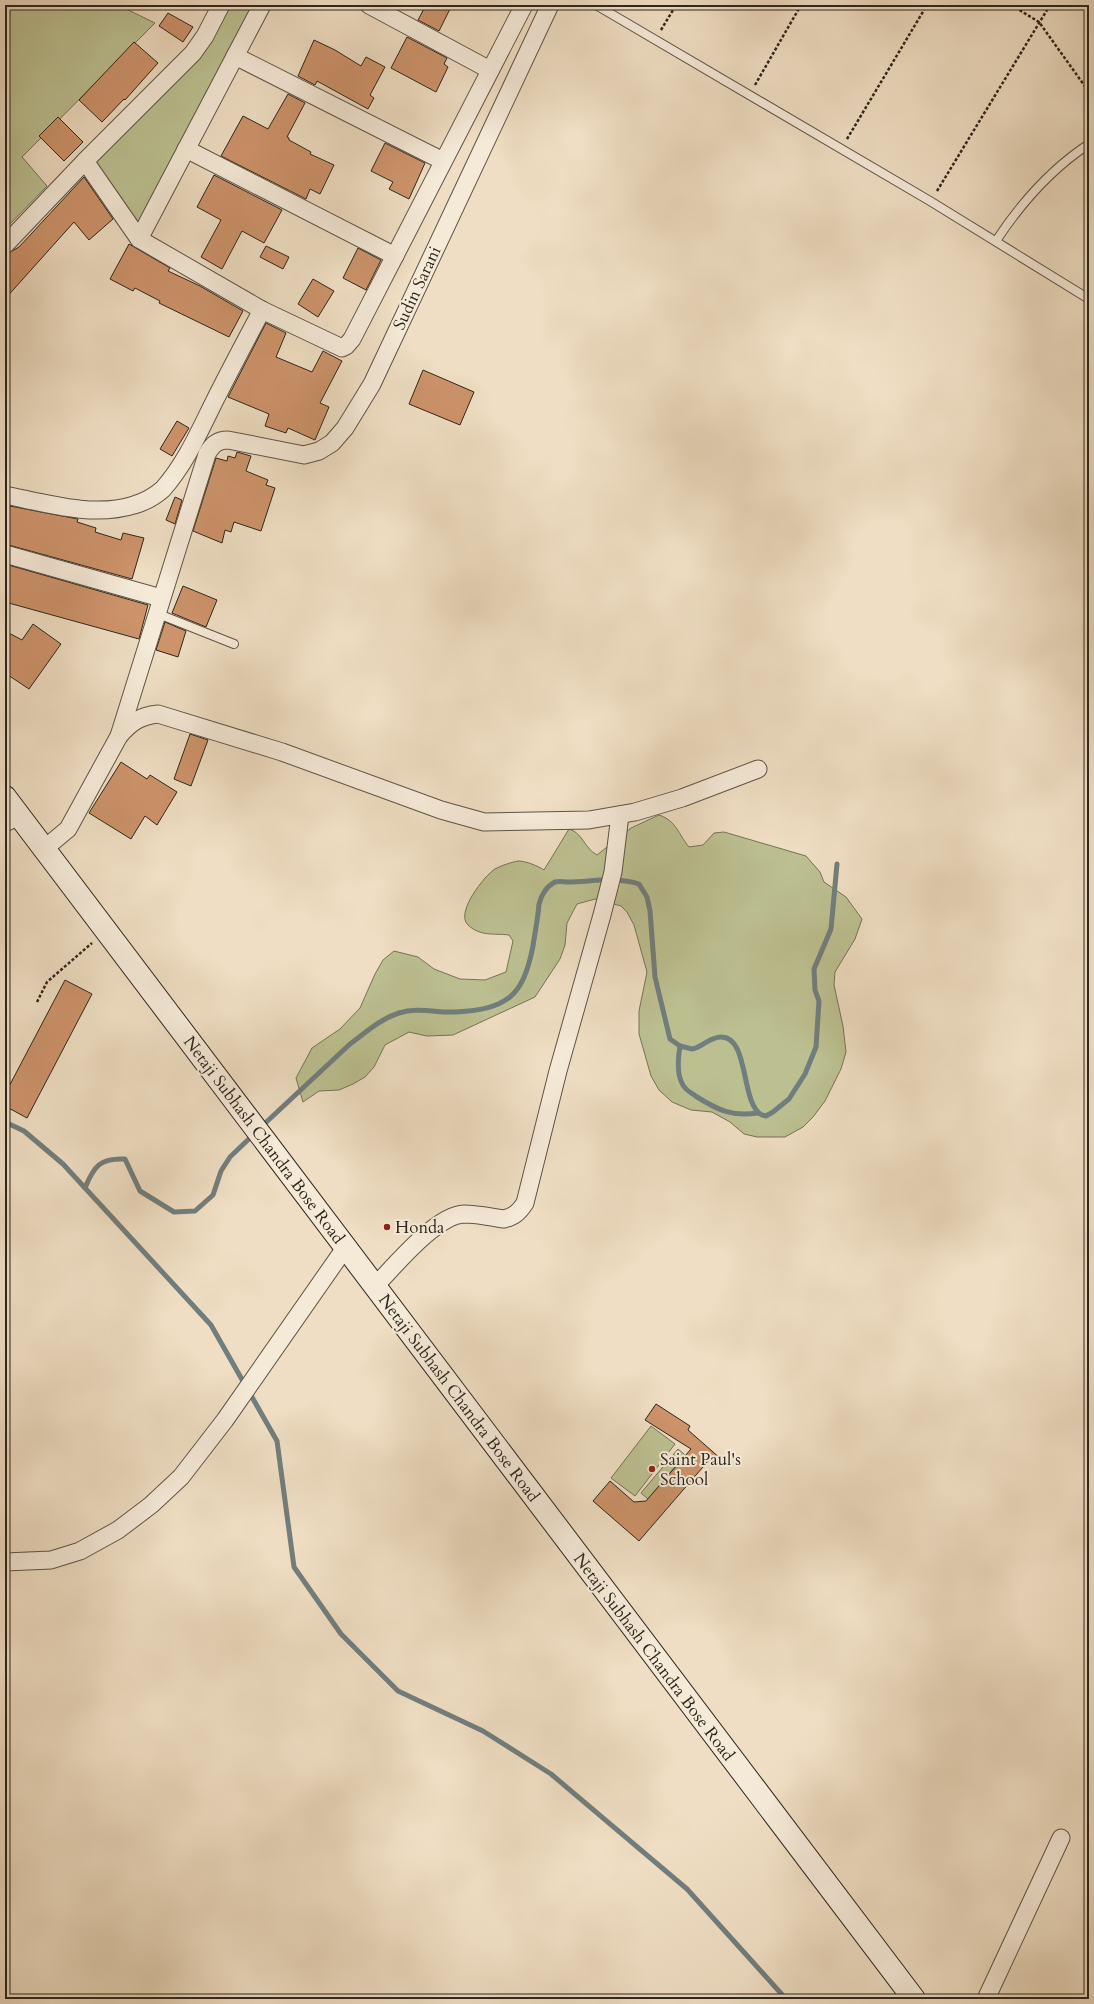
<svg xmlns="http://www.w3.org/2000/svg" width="1094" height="2004" font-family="Cardo,serif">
	<rect width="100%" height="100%" fill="#efdec3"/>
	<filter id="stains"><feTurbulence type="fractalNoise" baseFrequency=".005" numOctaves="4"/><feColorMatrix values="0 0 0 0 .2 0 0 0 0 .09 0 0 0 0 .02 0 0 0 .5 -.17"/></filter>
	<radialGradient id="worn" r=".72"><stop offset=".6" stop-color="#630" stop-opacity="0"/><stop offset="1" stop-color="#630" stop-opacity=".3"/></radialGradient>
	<g fill="#bcc091" stroke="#747356">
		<polygon points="5,5 118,5 155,23 22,157 47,186 5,229"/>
		<polygon points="221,5 263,5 139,239 85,161 198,47"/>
		<path d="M659 815C677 821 678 834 689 847L703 845 714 833 724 832 806 856 820 872 824 882 846 897 862 919 855 939 835 972 834 985 843 1026 846 1052 841 1069 825 1101 813 1117 803 1127 785 1137H757L744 1134 730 1122 712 1112 691 1110 672 1102 659 1090 651 1076 639 1034V1011L647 972 634 925 627 912 621 906 595 899 577 904 567 923 565 945 560 959 535 997 453 1035 427 1036 409 1032 385 1045 374 1067 365 1077 353 1084 339 1090 319 1091 303 1102 296 1078 312 1048 340 1029 360 1008 375 974 383 960 394 951 418 957 434 969 460 979 485 980 506 972 513 941 509 935C494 933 481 937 468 925 455 913 484 876 495 869 500 866 512 862 518 861 526 861 538 866 544 870L569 829C583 833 584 848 597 855L631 828Z"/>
		<polygon points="651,1426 675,1444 635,1496 611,1478"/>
		<polygon points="678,1449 685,1455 648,1499 641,1493"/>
	</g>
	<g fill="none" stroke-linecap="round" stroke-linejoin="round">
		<g stroke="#717e7d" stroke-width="5">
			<path d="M680 1046C678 1058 676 1074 683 1085 686 1091 692 1093 697 1097 718 1110 732 1117 758 1113"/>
			<polyline points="5,1122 24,1131 63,1164 211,1325 277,1441 294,1567 341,1634 398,1691 483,1731 551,1774 687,1889 786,1999"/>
			<path d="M261 1127 350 1044C365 1033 380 1019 399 1013 417 1007 437 1013 456 1012 507 1009 523 997 533 946 535 932 538 918 539 904 541 895 547 886 555 882 559 881 564 882 568 882 591 882 616 876 639 884L647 897 650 911 655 977 670 1039 680 1046 692 1049C703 1047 709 1037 721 1037 750 1037 740 1104 762 1115L766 1116 773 1112 789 1099 805 1074 816 1047 819 1001 815 990 814 969 831 929 837 864"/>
			<path d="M85 1188C94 1166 100 1158 125 1159L140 1191 174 1212 195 1211 213 1195 221 1171 230 1157 254 1134"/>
		</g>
	</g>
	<g fill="#cd936b" stroke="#2d261c">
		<polygon points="426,5 452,5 439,31 418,20"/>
		<polygon points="168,13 193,27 183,42 159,26"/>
		<polygon points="407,37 447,58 444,64 448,67 436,92 391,68"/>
		<polygon points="314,40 335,50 361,66 366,57 385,67 370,95 374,98 368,109 317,81 315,85 298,76"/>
		<polygon points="134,42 158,63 125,100 124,99 102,122 79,100"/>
		<polygon points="288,94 305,103 287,137 289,138 289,140 311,152 310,154 334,165 320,194 310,189 306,199 221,156 243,116 268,129"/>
		<polygon points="58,117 83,142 64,161 39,136"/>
		<polygon points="385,143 425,163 409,199 389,189 393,182 371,171"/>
		<polygon points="214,175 282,210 264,243 242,231 222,269 201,257 221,220 197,207"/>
		<polygon points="84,177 113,219 89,240 74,222 5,299 5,255 19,247"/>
		<polygon points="129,244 170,268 168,271 200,286 243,311 229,337 159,303 160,301 135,288 133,291 110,279"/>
		<polygon points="266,246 289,257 283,269 260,257"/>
		<polygon points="358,248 381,260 366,290 343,278"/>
		<polygon points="313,279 334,291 318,317 298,304"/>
		<polygon points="266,323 286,333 276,357 312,372 323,351 342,361 320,403 329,407 315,440 288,428 286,433 265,426 269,414 228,397"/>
		<polygon points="423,370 474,392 460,425 409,404"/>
		<polygon points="177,421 189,428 172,456 160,449"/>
		<polygon points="237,452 251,456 246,471 268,480 266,485 275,488 261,531 234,522 231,532 225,530 222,543 193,531 216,458 227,461 228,456 235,458"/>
		<polygon points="175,497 182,500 175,524 166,520"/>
		<polygon points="5,505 78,519 77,522 96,528 95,532 121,540 123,533 144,538 132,579 5,544"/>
		<polygon points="5,564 148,605 139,639 5,602"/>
		<polygon points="183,586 217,600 206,627 172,613"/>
		<polygon points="165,622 186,631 178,657 156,650"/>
		<polygon points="33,624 61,644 29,689 5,673 5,631 22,640"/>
		<polygon points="190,734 208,740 191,786 174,779"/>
		<polygon points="121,762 147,779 150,775 177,792 157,825 145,816 131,839 89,813"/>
		<polygon points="65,980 92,994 27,1118 5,1106 5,1094"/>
		<polygon points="656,1404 690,1426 688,1430 721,1459 716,1465 709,1460 639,1541 593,1501 610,1481 634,1502 646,1501 691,1449 645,1420"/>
	</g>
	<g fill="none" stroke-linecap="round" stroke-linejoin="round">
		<defs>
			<g id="lane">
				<polyline points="596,5 930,201 1089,299"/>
				<path d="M996 241C1021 203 1051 169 1089 144"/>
				<polyline points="156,613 234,644"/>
			</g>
			<g id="street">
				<polyline points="369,5 490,70"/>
				<polyline points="235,56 443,161"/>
				<polyline points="186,149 395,256"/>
				<polyline points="85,161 139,239 262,310 342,348 346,346 352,339 524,5"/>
				<polyline points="139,239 262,5"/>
				<polyline points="5,245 85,161 193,53 205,36 221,5"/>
				<path d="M5 495C45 503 93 518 134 505 145 502 155 496 163 489 186 463 200 430 215 400 230 370 246 340 262 310"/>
				<polyline points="5,554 161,598"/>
				<path d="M119 736C131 722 140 716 158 714L282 752 441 810 484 822 589 820 635 812 682 798 758 769"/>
				<polyline points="5,823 19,816"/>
				<path d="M44 849 68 829 119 736 207 454C212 445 217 440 228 440L304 455 319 451 332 443 345 428 372 384 550 5"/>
				<path d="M374 1287C394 1267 436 1215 464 1214 477 1214 491 1217 504 1219 515 1216 519 1212 525 1203L558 1071 602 915 613 872 620 815"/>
				<polyline points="5,1562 51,1560 80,1551 118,1530 151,1505 181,1477 225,1420 345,1248"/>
				<polyline points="986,1999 1061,1838"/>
			</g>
			<polyline id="secondary" points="5,797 914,1999"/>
		</defs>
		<use href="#lane" stroke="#5e5446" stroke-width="10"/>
		<use href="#street" stroke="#5e5446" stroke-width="19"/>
		<use href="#secondary" stroke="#2d261c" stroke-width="24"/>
		<g stroke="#2d261c" stroke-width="2.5" stroke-dasharray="3 2" stroke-linecap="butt">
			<polyline points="1011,5 1039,22 1089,92"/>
			<polyline points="661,30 676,5"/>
			<polyline points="755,85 801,5"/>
			<polyline points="847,139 927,5"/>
			<polyline points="937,191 1050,5"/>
			<polyline points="37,1002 47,982 92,943"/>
		</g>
		<use href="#lane" stroke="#f5ead8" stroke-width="8"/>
		<use href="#street" stroke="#f5ead8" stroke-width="17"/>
		<use href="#secondary" stroke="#f5ead8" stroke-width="22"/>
	</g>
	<g fill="#8f2418" stroke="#f5ead8" stroke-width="1.5">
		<circle cx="387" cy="1227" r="4"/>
		<circle cx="652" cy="1469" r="4"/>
	</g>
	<g text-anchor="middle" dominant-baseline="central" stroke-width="4" stroke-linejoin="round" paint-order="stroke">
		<g font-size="17" fill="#2d261c" stroke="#f5ead8">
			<text transform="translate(417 288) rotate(-65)">Sudin Sarani</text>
			<text transform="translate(264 1140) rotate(53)">Netaji Subhash Chandra Bose Road</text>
			<text transform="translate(459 1398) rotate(53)">Netaji Subhash Chandra Bose Road</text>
			<text transform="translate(654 1657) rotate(53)">Netaji Subhash Chandra Bose Road</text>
		</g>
		<g font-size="17" fill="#2d261c" stroke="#f5ead8" text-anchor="start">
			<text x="395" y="1227">Honda</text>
			<text x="660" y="1459">Saint Paul's<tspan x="660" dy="20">School</tspan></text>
		</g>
	</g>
	<rect width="1094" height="2004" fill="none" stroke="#efdec3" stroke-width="20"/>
	<rect x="6" y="6" width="1082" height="1992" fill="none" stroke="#2d261c" stroke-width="2"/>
	<rect x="10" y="10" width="1074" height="1984" fill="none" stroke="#2d261c"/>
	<rect width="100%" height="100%" filter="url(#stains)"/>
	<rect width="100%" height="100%" fill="url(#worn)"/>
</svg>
